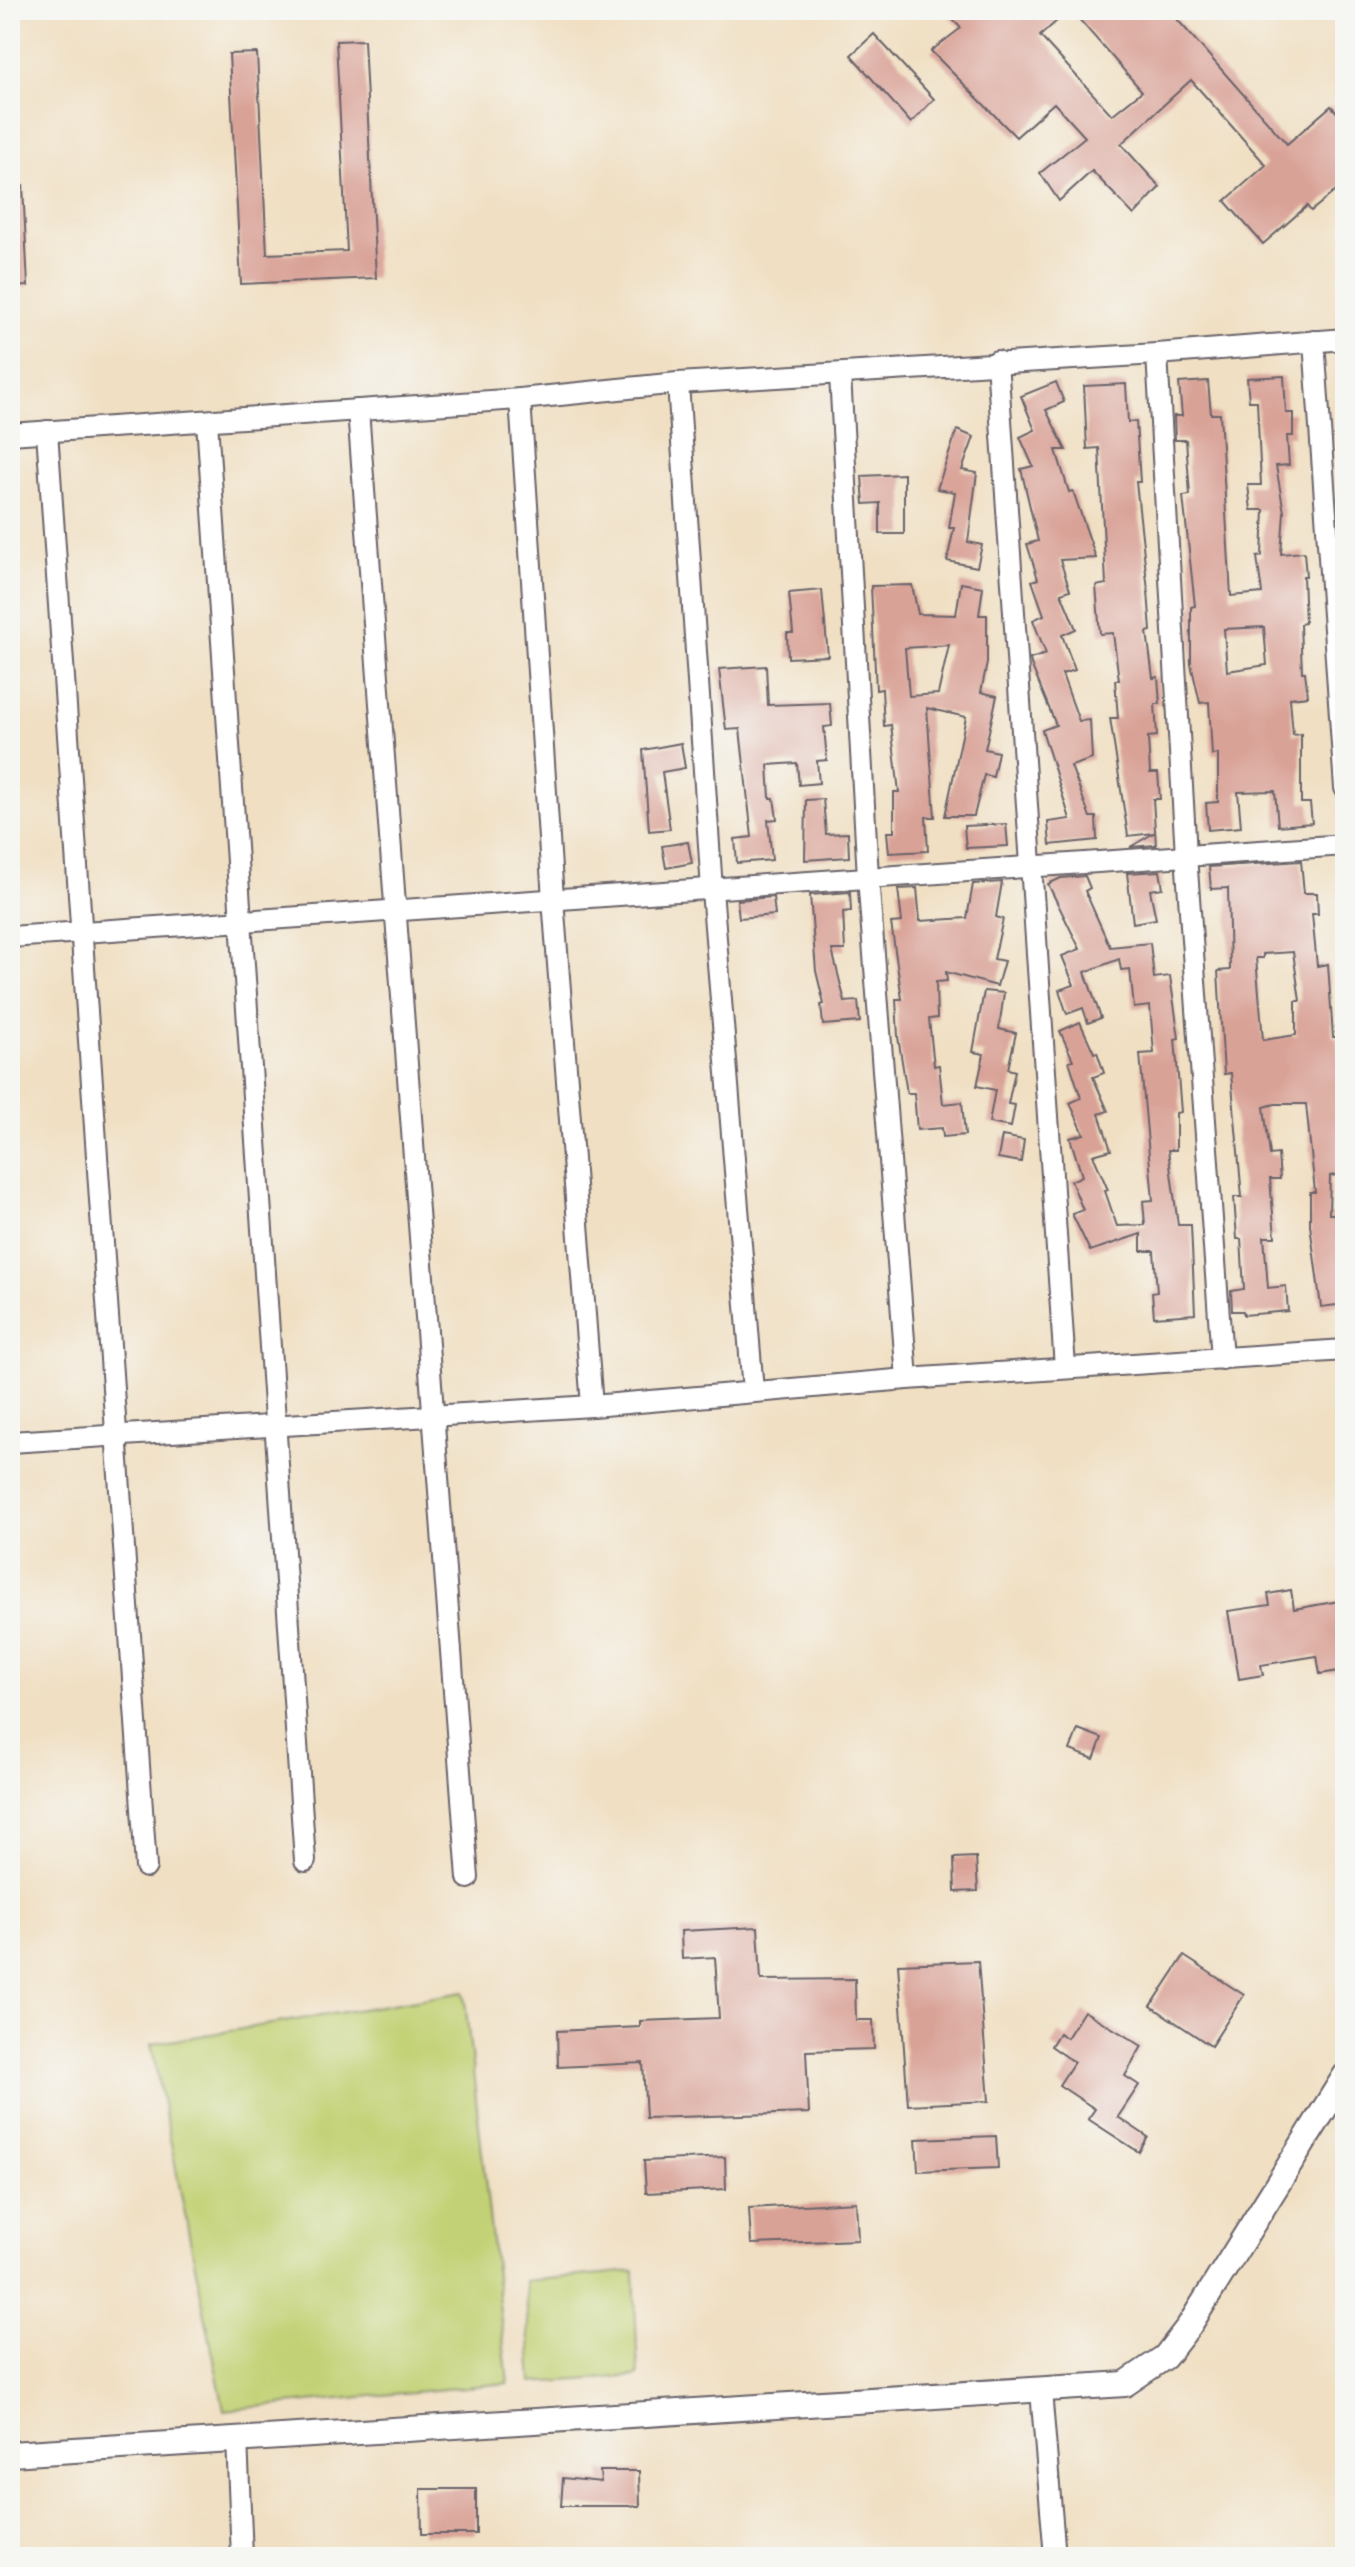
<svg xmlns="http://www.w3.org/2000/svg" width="1355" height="2567" font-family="'Indie Flower',sans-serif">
	<rect width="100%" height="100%" fill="#f6f6f2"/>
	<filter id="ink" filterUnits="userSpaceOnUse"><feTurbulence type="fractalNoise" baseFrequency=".0125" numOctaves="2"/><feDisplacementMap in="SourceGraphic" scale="16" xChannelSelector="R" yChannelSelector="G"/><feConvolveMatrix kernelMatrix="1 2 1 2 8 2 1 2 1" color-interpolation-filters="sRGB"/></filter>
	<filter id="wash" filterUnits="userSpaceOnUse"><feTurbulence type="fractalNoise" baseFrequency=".006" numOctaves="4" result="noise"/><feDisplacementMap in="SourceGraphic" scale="32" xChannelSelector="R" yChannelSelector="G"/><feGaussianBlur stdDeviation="1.8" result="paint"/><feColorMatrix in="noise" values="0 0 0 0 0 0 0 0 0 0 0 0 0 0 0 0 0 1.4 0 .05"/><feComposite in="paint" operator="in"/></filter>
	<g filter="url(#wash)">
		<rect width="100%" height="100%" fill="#f0dfc2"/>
		<g fill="#c2d174" stroke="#727a58" stroke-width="2">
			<polygon points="464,1992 508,2383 224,2410 151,2044"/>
			<polygon points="634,2271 638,2376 532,2383 525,2281"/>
		</g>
		<g id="blocks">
			<g fill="#d9a297" fill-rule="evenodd">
				<polygon points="943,10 1069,10 1040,36 1112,115 1142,91 1071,10 1169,10 1287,144 1331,106 1345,121 1345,183 1311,211 1307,206 1263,244 1225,201 1266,165 1191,80 1121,144 1160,187 1134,215 1092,171 1059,201 1040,173 1085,137 1054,103 1016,137 931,51 961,28"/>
				<polygon points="874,34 934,99 911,123 851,55"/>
				<polygon points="364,40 376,278 241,284 229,54 257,53 267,254 347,251 336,41"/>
				<polygon points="23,186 28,286 10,287 10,187"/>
				<path d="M1284 376 1286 413H1293V436H1287L1289 465 1276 466 1284 512 1281 554 1304 552 1306 576H1303L1305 623 1300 624 1302 672H1305L1308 696 1290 698 1293 735 1301 734V803H1310L1312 823 1278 826 1275 791 1238 792 1241 827 1208 830 1206 803 1218 802V754L1212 755 1209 702 1200 703 1191 664V607L1195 606 1183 496 1190 495 1186 440H1175L1174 416H1182L1179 383 1208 381 1211 414H1220L1231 596 1262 593 1257 557 1262 556 1264 510H1251L1248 485H1261L1257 401H1249L1247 378ZM1264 627 1267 665 1227 671 1224 629Z"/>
				<polygon points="1056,382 1064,402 1046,410 1066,450 1056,450 1069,492 1073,491 1096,558 1060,560 1070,590 1061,593 1076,629 1062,635 1075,670 1062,674 1079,721 1090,720 1092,759 1071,766 1090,817 1096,817 1097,840 1050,845 1048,822 1070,819 1042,730 1056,725 1031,664 1030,659 1046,654 1033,620 1044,615 1032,581 1038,579 1027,544 1038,541 1021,469 1033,466 1020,437 1035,430 1021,396"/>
				<polygon points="1126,384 1128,422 1136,421 1140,482 1136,482 1148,591 1151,631 1147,632 1153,678 1158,677 1160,704 1155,704 1157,736 1148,737 1150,773 1158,773 1160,799 1153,799 1156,845 1130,847 1154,833 1128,836 1110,718 1118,718 1115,680 1119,680 1113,633 1100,634 1096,586 1106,584 1099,448 1087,449 1084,386"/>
				<polygon points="957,430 974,437 962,470 977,473 968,542 982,545 977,567 947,561 954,528 949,528 955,492 937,489"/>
				<polygon points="904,474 904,534 880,534 880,503 864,504 862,476"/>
				<path d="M961 583 983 587 979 615H987V663L981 692 997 696 985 749 998 752 993 777 984 775 974 816H945L966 717 927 708 935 817H926L928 851 889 853 887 832H894V792H899L891 725 884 726 882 689 876 690 871 586 912 585 918 614 956 615ZM949 645 938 694 909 696 905 648Z"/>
				<polygon points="822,590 828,656 788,658 787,633 793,633 789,593"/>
				<polygon points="766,666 768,705 830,703 832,726 824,727 827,760 817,761 819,783 799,785 797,763 768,765 770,798 774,798 777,819 768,820 772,860 737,863 735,839 752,837 740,729 726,730 719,669"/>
				<polygon points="681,743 685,768 662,772 670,829 649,831 643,750"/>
				<polygon points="823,799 826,834 848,833 849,857 805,860 806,800"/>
				<polygon points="1006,824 1008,846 966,848 964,826"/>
				<polygon points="688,842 692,863 666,868 662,846"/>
				<path d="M1301 861 1304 893H1317L1318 914H1312L1317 966 1328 964 1333 1037H1337L1340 1066 1338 1111H1343L1345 1174 1330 1176 1329 1214H1345V1304L1321 1307 1310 1225V1192H1315L1306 1104H1275L1264 1107 1270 1155 1278 1154 1280 1179H1270L1275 1237H1264L1268 1288 1286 1286 1288 1311 1244 1315 1243 1311H1232L1231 1291 1244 1289 1241 1239H1237L1234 1197H1242L1231 1073 1224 1074 1218 971 1230 970 1228 888 1211 889 1209 867ZM1293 952 1300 1001H1296V1035L1263 1040 1256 958H1263V954Z"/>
				<polygon points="1160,871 1163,888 1150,890 1156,919 1133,923 1127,873"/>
				<polygon points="1085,876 1090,888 1085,891 1110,947 1150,943 1154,978 1170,976 1179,1038 1175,1039 1181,1112 1176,1113 1176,1150 1168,1150 1178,1225 1191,1225 1195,1314 1154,1317 1152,1293 1157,1292 1154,1251 1141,1251 1141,1234 1090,1251 1072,1214 1083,1210 1071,1181 1082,1176 1070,1138 1084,1134 1070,1103 1081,1098 1069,1061 1073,1060 1060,1031 1080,1022 1094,1053 1097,1052 1104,1073 1093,1077 1108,1111 1099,1114 1111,1150 1093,1155 1108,1190 1105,1191 1117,1226 1145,1225 1143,1201 1153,1200 1140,1054 1154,1053 1150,1006 1134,1008 1130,969 1121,970 1119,959 1085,972 1101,1018 1088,1023 1083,1008 1067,1014 1059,990 1074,985 1062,956 1080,949 1048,884 1061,878"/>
				<polygon points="1002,882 996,917 1003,919 994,959 1004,961 997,986 946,972 947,981 936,982 937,1018 929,1019 934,1066 939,1065 943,1104 962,1102 965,1135 943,1137 942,1128 917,1130 914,1093 907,1093 898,1037 896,999 902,999 891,923 902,922 898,889 917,888 920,921 967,918 973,884"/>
				<polygon points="850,892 851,911 843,912 845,950 832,950 845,1002 858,1001 860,1022 823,1025 821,1005 824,1004 816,971 810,895"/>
				<polygon points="773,897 775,915 739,918 737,900"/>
				<polygon points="984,991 1004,993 999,1029 1016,1033 1008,1069 1015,1071 1008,1104 1015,1105 1011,1127 989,1123 995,1090 977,1086 984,1054 973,1052"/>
				<polygon points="1002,1136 1024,1140 1021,1162 998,1158"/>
				<polygon points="1291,1590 1294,1609 1345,1600 1345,1670 1320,1674 1317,1656 1261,1665 1263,1675 1239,1679 1228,1611 1270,1605 1268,1594"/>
				<polygon points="1078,1729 1102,1738 1094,1759 1070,1750"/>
				<polygon points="976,1857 978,1891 955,1892 954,1858"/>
				<polygon points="758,1927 761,1980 855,1979 856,2020 873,2020 874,2049 806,2051 809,2113 646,2118 643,2063 558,2067 557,2031 640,2027 640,2021 719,2018 715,1957 682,1959 681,1931"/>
				<polygon points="1184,1956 1244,1995 1211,2046 1151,2006"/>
				<polygon points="978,1961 989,2101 908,2105 898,1964"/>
				<polygon points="1084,2011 1142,2046 1125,2076 1139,2085 1118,2117 1148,2137 1139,2152 1088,2119 1095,2109 1059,2085 1074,2062 1051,2046 1059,2033 1067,2038"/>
				<polygon points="996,2136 998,2168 918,2171 916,2139"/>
				<polygon points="725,2157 726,2189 646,2193 644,2161"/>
				<polygon points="856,2202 858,2240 751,2244 749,2208"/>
				<polygon points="600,2471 639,2471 640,2506 561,2506 563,2478 601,2482"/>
				<polygon points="421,2489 476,2489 476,2534 422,2534"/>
			</g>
		</g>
	</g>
	<g filter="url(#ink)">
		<use href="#blocks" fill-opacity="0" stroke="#6a646a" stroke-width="2"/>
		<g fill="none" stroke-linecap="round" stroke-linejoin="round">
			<defs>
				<g id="minor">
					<polyline points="1314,341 1345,788"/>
					<polyline points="1157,354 1186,855 1222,1359"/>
					<polyline points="997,361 1065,1368"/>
					<polyline points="840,375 868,877 907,1379"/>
					<polyline points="678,383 712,890 753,1391"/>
					<polyline points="520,399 553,899 592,1406"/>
					<polyline points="358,410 468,1878"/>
					<polyline points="207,421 305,1861"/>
					<polyline points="47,431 146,1867"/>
					<polyline points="10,434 520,399 678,383 1157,354 1345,339"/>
					<polyline points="10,937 1345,845"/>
					<polyline points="10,1442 592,1406 907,1379 1345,1350"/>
					<polyline points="1041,2391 1055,2557"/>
					<polyline points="237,2439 242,2557"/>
				</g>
				<polyline id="tertiary" points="10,2454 1125,2384 1165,2357 1189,2326 1345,2076"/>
			</defs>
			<use href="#minor" stroke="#6a646a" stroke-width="24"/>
			<use href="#tertiary" stroke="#6a646a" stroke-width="28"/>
			<use href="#minor" stroke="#fff" stroke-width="20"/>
			<use href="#tertiary" stroke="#fff" stroke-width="24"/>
		</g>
	</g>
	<rect width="1355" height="2567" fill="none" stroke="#f6f6f2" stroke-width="40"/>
</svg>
